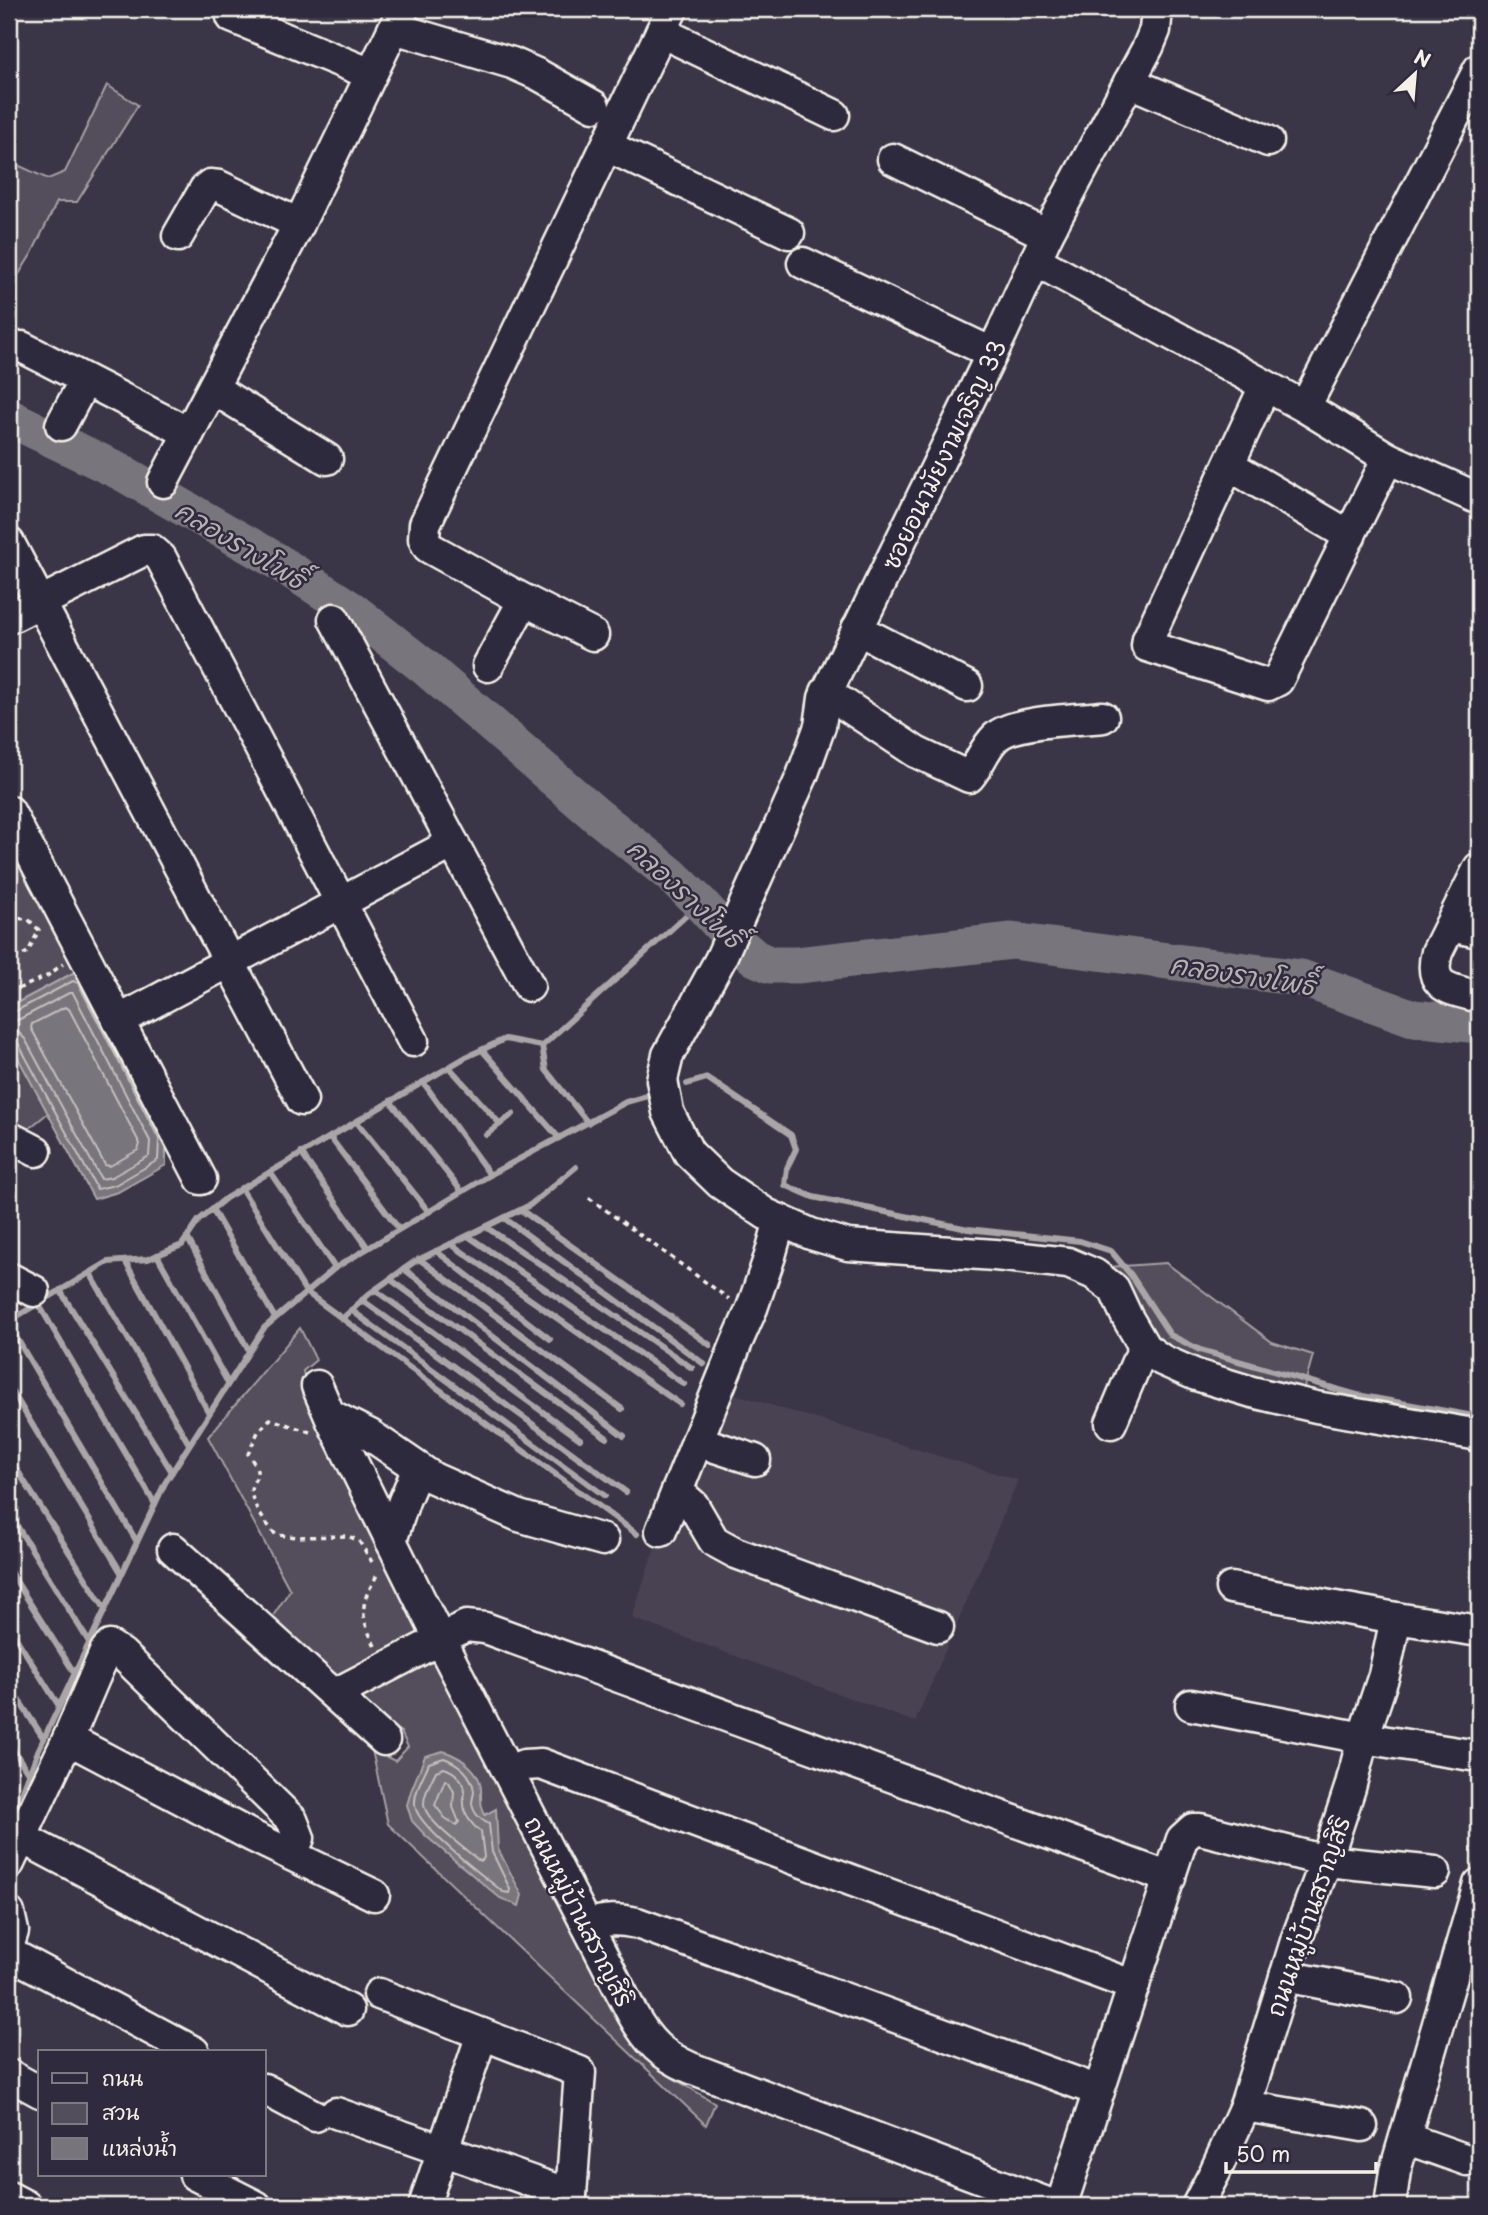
<svg xmlns="http://www.w3.org/2000/svg" width="1488" height="2215" font-family="'Playpen Sans','Playpen Sans Thai',sans-serif">
	<rect width="100%" height="100%" fill="#3b3647"/>
	<filter id="ink" filterUnits="userSpaceOnUse"><feTurbulence type="fractalNoise" baseFrequency=".0143" numOctaves="2"/><feDisplacementMap in="SourceGraphic" scale="14" xChannelSelector="R" yChannelSelector="G"/><feConvolveMatrix kernelMatrix="1 2 1 2 8 2 1 2 1" color-interpolation-filters="sRGB"/></filter>
	<g filter="url(#ink)">
		<polygon fill="#484352" points="728,1392 1018,1480 915,1722 632,1618 653,1553"/>
		<g fill="#534e5c" stroke="#a4a0a2" stroke-width="2">
			<polygon points="107,85 138,105 77,202 57,202 32,253 9,290 9,161 48,179 65,172"/>
			<polygon points="9,398 40,413 69,440 9,410"/>
			<polygon points="9,828 80,967 75,972 9,1007"/>
			<polygon points="9,1041 48,1113 27,1130 9,1119"/>
			<polygon points="1166,1263 1272,1342 1313,1355 1302,1394 1195,1365 1153,1342 1109,1267"/>
			<polygon points="300,1328 316,1360 303,1371 305,1382 637,2041 668,2075 715,2103 706,2125 388,1824 372,1750 395,1761 408,1747 401,1732 368,1712 269,1622 290,1590 208,1437"/>
		</g>
		<g fill="#78747b" stroke="#aaa6a7" stroke-width="2">
			<polygon points="75,972 83,978 166,1138 166,1165 118,1192 94,1199 9,1041 9,1007"/>
			<path d="M443 1751C462 1757 483 1772 481 1794 481 1803 481 1806 485 1815L496 1809 498 1849 522 1895 519 1906 500 1898 427 1837 412 1821 407 1805 411 1791 425 1756Z"/>
		</g>
		<g fill="none" stroke-linecap="round" stroke-linejoin="round">
			<g stroke="#c2bfbc" stroke-width="2">
				<polygon points="65,1007 69,1009 140,1144 138,1150 110,1166 105,1165 31,1028 32,1024"/>
				<polyline points="9,1013 14,1012 73,981 78,983 159,1139 158,1160 115,1185 97,1189 18,1043 14,1040 9,1039"/>
				<polyline points="9,1022 18,1020 69,993 73,993 150,1141 149,1156 112,1177 101,1179 25,1039 18,1032 9,1031"/>
				<path d="M444 1758C458 1763 472 1774 474 1791 474 1795 472 1799 472 1803 473 1814 481 1820 489 1824L492 1852 510 1889 509 1893 503 1892C485 1877 415 1825 415 1805 414 1791 424 1775 429 1763Z"/>
				<path d="M444 1768C454 1771 465 1780 465 1792 465 1796 463 1800 464 1803 464 1815 472 1825 481 1832L484 1857 482 1861 478 1860C466 1849 423 1820 424 1803 424 1792 432 1780 436 1771Z"/>
				<polygon points="445,1780 449,1782 454,1792 453,1807 459,1822 456,1825 445,1818 435,1805"/>
			</g>
			<g stroke="#aaa6a7" stroke-width="6">
				<polyline points="542,1046 546,1070 588,1123"/>
				<polyline points="482,1050 559,1138"/>
				<polyline points="449,1067 500,1124"/>
				<polyline points="423,1082 490,1175"/>
				<polyline points="687,1084 707,1078 791,1135 796,1149 787,1168 785,1185 813,1197 968,1229 1080,1241 1111,1251 1131,1275 1170,1335 1200,1350 1357,1395 1479,1417"/>
				<polyline points="390,1101 462,1192"/>
				<polyline points="356,1121 429,1212"/>
				<polyline points="486,1135 513,1114"/>
				<polyline points="330,1137 399,1229"/>
				<polyline points="301,1153 368,1248"/>
				<polyline points="270,1172 335,1268"/>
				<polyline points="241,1188 306,1292 637,1534"/>
				<polyline points="212,1209 275,1318"/>
				<polyline points="521,1210 710,1345"/>
				<polyline points="504,1218 704,1364"/>
				<polyline points="486,1227 692,1368"/>
				<polyline points="468,1236 684,1384"/>
				<polyline points="187,1237 249,1351"/>
				<polyline points="451,1244 680,1404"/>
				<polyline points="436,1251 550,1339"/>
				<polyline points="157,1255 228,1383"/>
				<polyline points="419,1259 622,1409"/>
				<polyline points="125,1261 209,1413"/>
				<polyline points="404,1269 624,1436"/>
				<polyline points="90,1273 189,1444"/>
				<polyline points="390,1279 607,1438"/>
				<polyline points="60,1290 172,1472"/>
				<polyline points="375,1290 580,1439"/>
				<polyline points="362,1300 626,1492"/>
				<polyline points="38,1303 155,1504"/>
				<polyline points="351,1310 605,1496"/>
				<polyline points="342,1319 369,1294 414,1262 530,1205 576,1167"/>
				<polyline points="9,1321 108,1262 148,1259 182,1245 199,1220 226,1198 466,1057 505,1039 542,1046 700,903"/>
				<polyline points="9,1325 137,1542"/>
				<polyline points="9,1386 122,1574"/>
				<polyline points="9,1457 105,1609"/>
				<polyline points="9,1513 89,1642"/>
				<polyline points="9,1570 75,1674"/>
				<polyline points="9,1627 59,1706"/>
				<polyline points="9,1685 44,1739"/>
				<polyline points="9,1743 29,1774"/>
				<polyline points="9,1827 38,1751 165,1483 264,1328 335,1268 495,1172 626,1102 654,1094"/>
			</g>
			<polyline stroke="#78747b" stroke-width="37" points="9,418 121,472 275,560 352,610 426,668 596,815 671,875 700,903 732,938 755,958 771,965 797,965 1012,941 1301,978 1413,1018 1479,1025"/>
			<defs>
				<g id="minor">
					<polyline points="1157,9 1155,30 1148,47 1047,235 1002,333 824,698 820,726 802,776 720,960 668,1055 662,1080 668,1112 689,1153 720,1183 766,1214 811,1234 848,1245 995,1255 1068,1263 1094,1274 1114,1289 1127,1317 1145,1348 1162,1360 1196,1375 1252,1392 1316,1407 1479,1435"/>
					<polyline points="232,17 371,74"/>
					<polyline points="394,28 512,63 539,75 594,106"/>
					<polyline points="661,32 834,115"/>
					<polyline points="1129,82 1268,141"/>
					<polyline points="607,146 789,233"/>
					<polyline points="893,159 1047,235"/>
					<polyline points="178,236 205,189 210,185 219,186 299,224"/>
					<polyline points="1035,260 1305,407 1388,458 1479,499"/>
					<polyline points="803,263 992,353"/>
					<polyline points="22,347 189,433"/>
					<polyline points="1265,386 1148,639 1147,646 1268,685 1278,680 1388,458"/>
					<polyline points="214,389 327,459"/>
					<polyline points="1305,407 1479,69"/>
					<polyline points="61,425 85,380"/>
					<polyline points="1229,465 1350,536"/>
					<polyline points="163,482 299,224 403,9"/>
					<polyline points="9,543 302,1100"/>
					<polyline points="9,618 144,550 152,550 161,558 413,1041"/>
					<polyline points="334,619 529,986"/>
					<polyline points="857,629 967,686"/>
					<polyline points="593,635 524,600 428,547 424,539 425,524 672,9"/>
					<polyline points="488,666 524,600"/>
					<path d="M826 692 916 752 969 777C980 764 984 748 996 737 1014 720 1078 720 1103 717"/>
					<polyline points="9,811 201,1179"/>
					<path d="M1479 868 1437 952C1427 989 1451 989 1479 997"/>
					<polyline points="1450,926 1479,932"/>
					<polyline points="118,1021 453,843"/>
					<polyline points="9,1137 36,1151"/>
					<polyline points="9,1278 34,1291"/>
					<path d="M317 1386 332 1421 440 1640 632 2013C648 2042 661 2055 691 2068L1055 2206"/>
					<polyline points="330,1415 370,1435 433,1478 519,1516 603,1540"/>
					<polyline points="1111,1423 1136,1364 1145,1348"/>
					<polyline points="697,1441 755,1460"/>
					<polyline points="677,1491 693,1505 714,1541 736,1553 938,1627"/>
					<polyline points="661,1531 737,1342 752,1308 770,1256 780,1220"/>
					<polyline points="391,1541 404,1501 418,1468"/>
					<polyline points="173,1549 384,1740"/>
					<polyline points="1231,1588 1396,1618 1479,1631"/>
					<polyline points="335,1694 466,1626 485,1628 1170,1878"/>
					<polyline points="1191,1705 1363,1738 1471,1755"/>
					<polyline points="68,1739 252,1836 374,1895"/>
					<polyline points="509,1771 524,1765 541,1764 1134,1986"/>
					<polyline points="22,1838 348,2010"/>
					<polyline points="9,1863 68,1739 106,1650 110,1646 122,1654 292,1820 299,1838 294,1848 280,1849"/>
					<polyline points="9,1913 13,1931 9,1944"/>
					<path d="M587 1925C606 1919 618 1919 637 1923L1099 2091"/>
					<polyline points="9,1953 194,2052"/>
					<polyline points="1285,1976 1397,1998"/>
					<polyline points="379,1994 580,2072 571,2195"/>
					<polyline points="9,2075 40,2092"/>
					<polyline points="264,2089 315,2116"/>
					<polyline points="1245,2106 1362,2126"/>
					<polyline points="336,2113 571,2195 567,2206"/>
					<polyline points="1405,2138 1467,2160"/>
					<polyline points="195,2175 256,2206"/>
					<polyline points="9,2197 26,2206"/>
					<polyline points="424,2206 482,2034"/>
					<polyline points="1061,2206 1182,1839 1193,1829 1200,1829 1326,1861 1435,1872"/>
					<polyline points="1197,2206 1215,2172 1245,2106 1297,1938 1326,1861 1350,1788 1363,1738 1384,1675 1396,1618"/>
					<polyline points="1390,2206 1395,2171 1479,1884"/>
				</g>
			</defs>
			<use href="#minor" stroke="#f4f1e8" stroke-width="35"/>
			<g stroke="#f4f1e8" stroke-width="3.5" stroke-dasharray="5 5" stroke-linecap="butt">
				<polyline points="9,918 28,919 39,930 28,952 9,961"/>
				<polyline points="9,993 47,976 63,964"/>
				<polyline points="589,1198 729,1299"/>
				<path d="M310 1432 270 1419 258 1432 248 1454C269 1483 247 1475 252 1496 255 1510 267 1524 276 1535L298 1537 348 1536 359 1541 372 1562"/>
				<path d="M375 1646C367 1629 360 1616 366 1597 369 1588 375 1581 378 1572"/>
			</g>
			<use href="#minor" stroke="#2f2a3d" stroke-width="30"/>
		</g>
	</g>
	<g text-anchor="middle" dominant-baseline="central" stroke-width="5" stroke-linejoin="round" paint-order="stroke">
		<g font-size="24" fill="#f4f1e8" stroke="#2f2a3d">
			<text transform="translate(943 454) rotate(-64)">ซอยอนามัยงามเจริญ 33</text>
			<text transform="translate(580 1911) rotate(63)">ถนนหมู่บ้านสราญสิริ</text>
			<text transform="translate(1307 1916) rotate(-71)">ถนนหมู่บ้านสราญสิริ</text>
		</g>
		<g font-size="26" font-style="italic" fill="#b6b2b2" stroke="#2f2a3d">
			<text transform="translate(241 544) rotate(31)">คลองรางโพธิ์</text>
			<text transform="translate(686 893) rotate(43)">คลองรางโพธิ์</text>
			<text transform="translate(1243 974) rotate(9)">คลองรางโพธิ์</text>
		</g>
	</g>
	<rect width="1488" height="2215" fill="none" stroke="#2f2a3d" stroke-width="35"/>
	<rect x="18" y="18" width="1453" height="2180" fill="none" stroke="#f4f1e8" stroke-width="2.5" filter="url(#ink)"/>
	<rect x="38" y="2050" width="228" height="126" fill="#2f2a3d" stroke="#7e7a81" stroke-width="2"/>
	<rect x="52" y="2073" width="35" height="10" fill="#2f2a3d" stroke="#7e7a81" stroke-width="2"/>
	<text x="102" y="2086" font-size="21" fill="#f4f1e8">ถนน</text>
	<rect x="52" y="2103" width="35" height="21" fill="#534e5c" stroke="#7e7a81" stroke-width="2"/>
	<text x="102" y="2120" font-size="21" fill="#f4f1e8">สวน</text>
	<rect x="52" y="2138" width="35" height="21" fill="#78747b" stroke="#7e7a81" stroke-width="2"/>
	<text x="102" y="2156" font-size="21" fill="#f4f1e8">แหล่งน้ำ</text>
	<g transform="translate(1415 74) rotate(26)" stroke="#2f2a3d" stroke-width="5" paint-order="stroke">
	<path d="M0-5L12 26L0 18L-12 26Z" fill="#f4f1e8"/>
	<text y="-10" font-size="19" font-weight="bold" text-anchor="middle" fill="#f4f1e8">N</text>
	</g>
	<path d="M1226 2162v10h150v-10" fill="none" stroke="#f4f1e8" stroke-width="3.5"/>
	<text x="1236" y="2162" font-size="21" fill="#f4f1e8" stroke="#2f2a3d" stroke-width="5" paint-order="stroke">50 m</text>
</svg>
